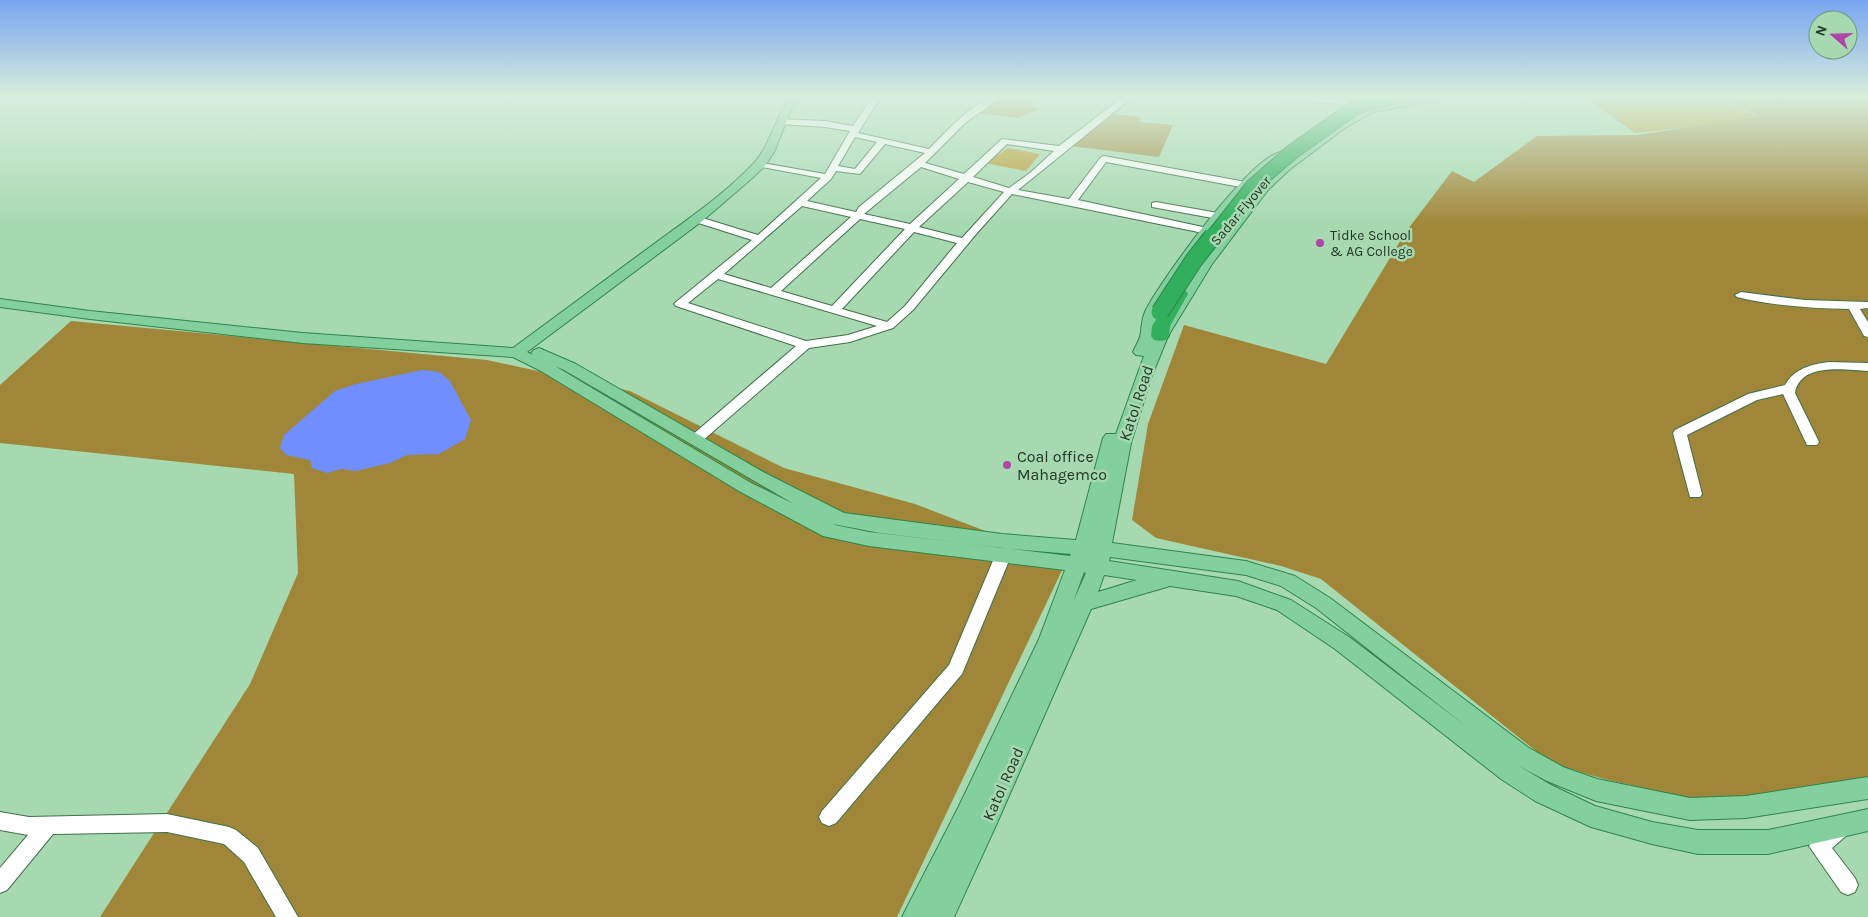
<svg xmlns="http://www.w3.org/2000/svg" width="1868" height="917" font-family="Karla,sans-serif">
	<rect width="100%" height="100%" fill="#a7d9b1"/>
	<g fill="#b99727">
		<polygon points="1583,96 1717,96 1762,119 1635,133"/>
		<polygon points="1008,148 1040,154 1026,171 985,163"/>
	</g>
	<g fill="#a08638">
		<polygon points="1001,96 1029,96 1027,100 1036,101 1030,105 1039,109 1019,118 977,113"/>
		<polygon points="1719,96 1868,96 1868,783 1734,797 1692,799 1604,779 1552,764 1321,579 1281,566 1156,538 1132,520 1148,424 1184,325 1326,364 1405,233 1452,171 1474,182 1537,136 1636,135 1760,117"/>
		<polygon points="1113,114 1141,117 1140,122 1173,125 1159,157 1071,146"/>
		<polygon points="71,321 487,360 630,391 784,468 915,504 1066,562 897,917 100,917 250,684 298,573 294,474 0,443 0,385"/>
	</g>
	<polygon fill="#718efe" points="422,370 439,372 450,381 471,420 465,439 439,454 407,455 390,463 356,471 341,469 327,473 312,468 310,460 286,455 280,448 284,435 335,391 356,384"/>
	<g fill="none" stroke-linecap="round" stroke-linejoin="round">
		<defs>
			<g id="minor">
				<path d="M873 96H881L858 133 929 149C947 131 977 96 1003 96L965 123 925 163 964 174 1002 139 1059 146 1124 96H1134L1018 190 1069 199 1101 157 1104 156 1246 182 1251 185 1246 188 1106 162 1078 200 1212 229 1213 231 1212 233 1208 234 1012 194 977 233 913 310 893 328 850 342 809 348 701 442H691L689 439 691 436 796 346 676 306 674 304 676 302 752 240 692 221 691 219 696 216 758 235 821 178 757 166V162L825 174 850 131 825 127 781 124 777 121 778 119 825 121 853 126ZM855 137 877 142 855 169 838 166ZM885 144 925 153 859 207 856 212 807 201 831 179 836 171 860 174ZM1007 144 1054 151 1030 173 1009 188 973 177ZM921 167 959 179 910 224 864 214ZM968 182 1004 192 962 238 919 227ZM802 206 851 217 771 288 724 274ZM860 219 905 229 832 306 781 291ZM914 232 957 243 905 306 887 322 842 309ZM718 279 877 326 848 335 806 341 688 303Z"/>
				<path d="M1267 96C1291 96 1352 95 1370 109L1366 112 1339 104 1271 98Z"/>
				<polygon points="1156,202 1218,213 1223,216 1218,219 1152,207 1152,203"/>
				<path d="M1741 292 1805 300 1868 302V308L1860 309 1868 322V337L1864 336 1849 309C1812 308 1773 306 1737 297L1735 295Z"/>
				<path d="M1829 362 1868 363V371C1846 370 1800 362 1795 393L1819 442 1817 445H1807L1783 394 1757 400 1687 435 1702 494 1700 497H1690L1673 433 1675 430 1748 394 1785 385C1794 369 1811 364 1829 362Z"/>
				<polygon points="1003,550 1008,552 1011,556 962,674 836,823 829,826 822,823 819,817 822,811 949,665 995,556 998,552"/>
				<polygon points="0,812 29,817 167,814 229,827 236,830 258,848 298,917 276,917 244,862 224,844 167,832 53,834 7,890 0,893 0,868 28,835 0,830"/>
				<path d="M1840 820 1847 823 1850 829 1847 835 1832 848 1855 878 1858 885 1855 892 1848 895 1841 892 1809 846C1814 835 1829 824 1840 820Z"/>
			</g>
			<path id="major" d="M790 96H801L791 110 774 152 764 167 750 180 701 222 527 352 533 355 531 353 534 350 539 348 576 364 765 473 844 513 1002 534 1076 540 1103 438 1106 434H1116L1144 356 1136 355 1133 352C1136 345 1141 338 1141 331 1142 324 1142 319 1145 312 1157 285 1258 145 1285 152L1287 154 1285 156C1276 164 1266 170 1258 179 1233 205 1156 295 1157 330L1201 260 1260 184 1281 164 1337 124 1365 108 1387 102 1423 96H1451L1446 99 1373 112 1345 128 1289 170 1268 190 1212 264 1168 336 1151 378 1131 443 1112 543 1246 561 1295 576 1330 598 1529 748 1563 767 1597 779 1690 798 1746 796 1868 777V799L1746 818 1690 820 1596 801 1547 781 1519 766 1551 785 1595 806 1652 822 1698 830H1768L1868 809V831L1768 854H1698L1652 844 1591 827 1535 801 1501 779 1335 649 1277 610 1236 596 1170 586 1091 609 997 823 954 917H902L958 808 1039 639 1065 570 869 546 823 536 739 491 541 371 513 357 303 343 90 319 0 307V299L90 311 303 333 513 348C560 313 607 279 654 244 688 219 725 194 754 163 770 146 776 116 790 96ZM555 366 564 370 794 504 751 483ZM804 509 833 524 880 533 1002 548 1071 554 1070 556 869 532 835 525ZM1110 557 1246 575 1281 586 1316 608 1467 727 1349 637 1291 600 1238 581 1109 561ZM1084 572 1086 573 1073 602ZM1104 575 1137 580 1098 592Z"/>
			<polygon id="highway" points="1180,289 1186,291 1188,294 1170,326 1169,336 1166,340 1160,341 1154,340 1151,336 1152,326 1174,291"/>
		</defs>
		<use href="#minor" stroke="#41704c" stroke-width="2"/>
		<use href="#major" stroke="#2d854a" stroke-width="2"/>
		<use href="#highway" stroke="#2d854a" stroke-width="2"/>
		<use href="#minor" fill="#fff" fill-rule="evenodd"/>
		<use href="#major" fill="#84cf9e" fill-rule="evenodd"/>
		<use href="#highway" fill="#32af5d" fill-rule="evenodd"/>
		<defs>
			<polyline id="highway-bridge-far1" points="1212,238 1253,186 1292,152 1355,107 1395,96"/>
			<polyline id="highway-bridge" points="1160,312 1194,260 1213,236"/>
		</defs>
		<use href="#highway-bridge-far1" stroke="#2d854a" stroke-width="16" stroke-linecap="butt"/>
		<use href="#highway-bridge" stroke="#2d854a" stroke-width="19" stroke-linecap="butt"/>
		<use href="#highway-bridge-far1" stroke="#32af5d" stroke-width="14"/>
		<use href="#highway-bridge" stroke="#32af5d" stroke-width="17"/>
	</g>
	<linearGradient id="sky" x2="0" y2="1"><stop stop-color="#78a5f1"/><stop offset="0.43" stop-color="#d7eedc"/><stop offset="1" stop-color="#d7eedc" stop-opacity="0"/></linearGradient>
	<rect width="1868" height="225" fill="url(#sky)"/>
	<g fill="#af46a7" stroke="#a7d9b1" stroke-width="2">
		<circle cx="1320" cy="243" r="5"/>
		<circle cx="1007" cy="465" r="5"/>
	</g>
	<g text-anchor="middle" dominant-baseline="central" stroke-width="5" stroke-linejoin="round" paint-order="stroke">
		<g font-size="14" fill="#233727" stroke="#a7d9b1">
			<text transform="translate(1241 211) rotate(-50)">Sadar Flyover</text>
		</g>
		<g font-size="14" fill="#233727" stroke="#a7d9b1" text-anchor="start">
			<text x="1330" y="235">Tidke School<tspan x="1330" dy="16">&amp; AG College</tspan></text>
		</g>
		<g font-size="16" fill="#233727" stroke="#a7d9b1">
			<text transform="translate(1136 403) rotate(-72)">Katol Road</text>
			<text transform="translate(1003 784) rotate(-66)">Katol Road</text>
		</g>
		<g font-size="16" fill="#233727" stroke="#a7d9b1" text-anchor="start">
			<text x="1017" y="456">Coal office<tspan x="1017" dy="18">Mahagemco</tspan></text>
		</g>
	</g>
	<g transform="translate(1833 35) rotate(290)"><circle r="24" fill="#a7d9b1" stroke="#72987a"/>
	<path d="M0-4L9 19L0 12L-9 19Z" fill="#af46a7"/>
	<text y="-8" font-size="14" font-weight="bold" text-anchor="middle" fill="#233727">N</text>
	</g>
</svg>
